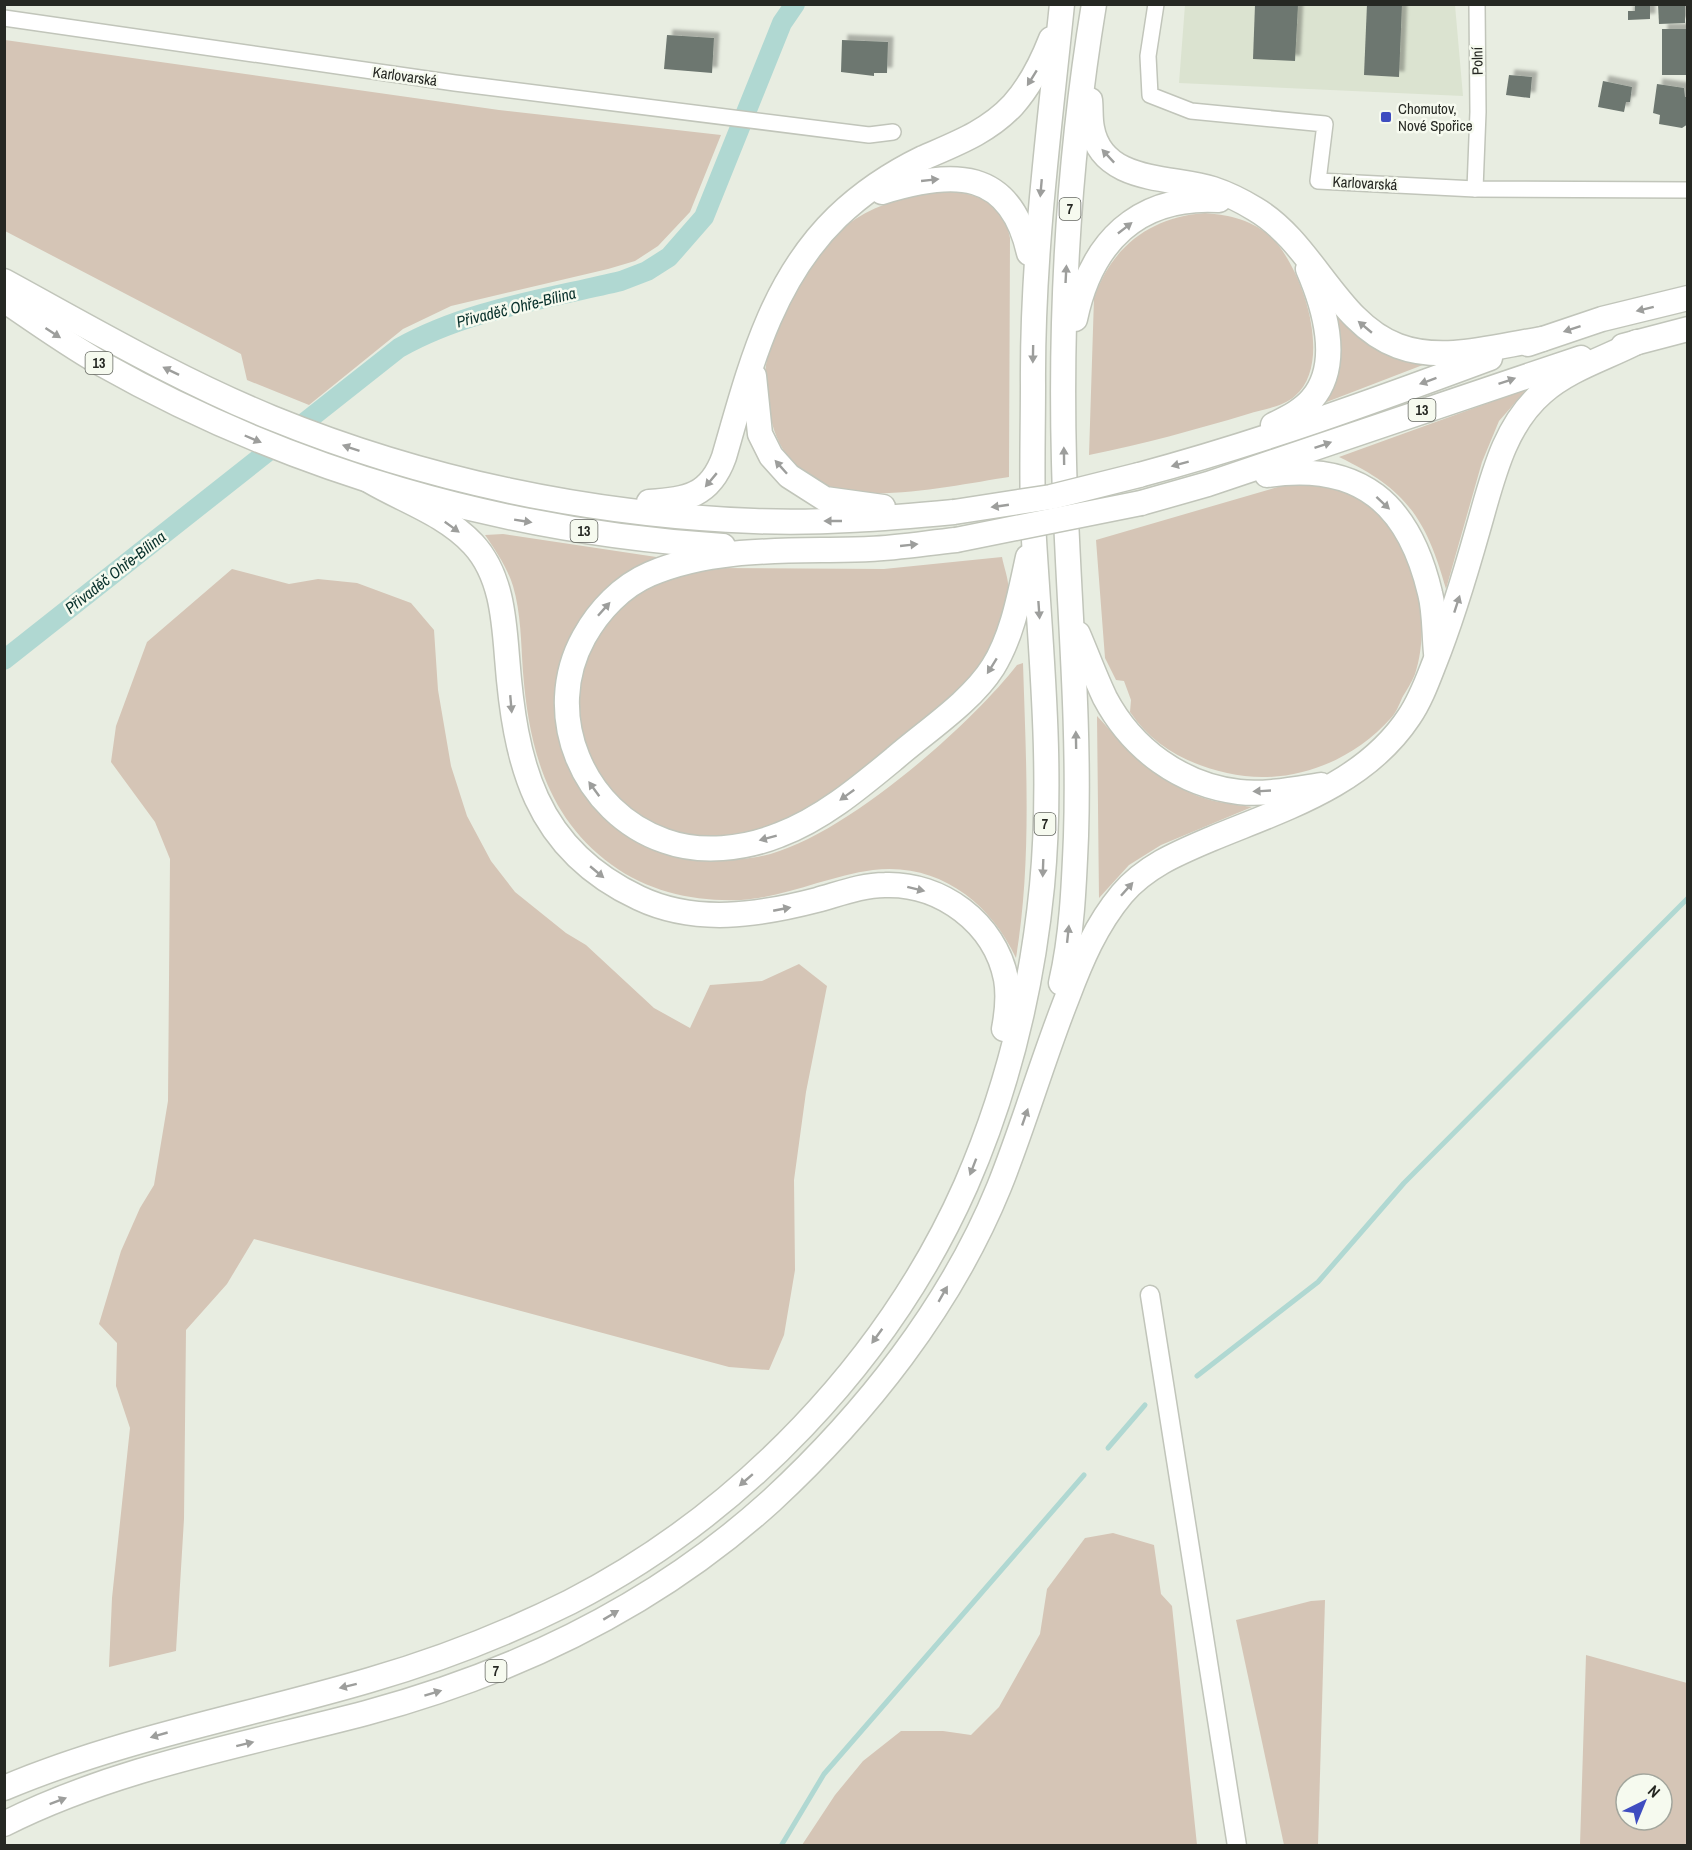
<svg xmlns="http://www.w3.org/2000/svg" width="1692" height="1850" font-family="'Archivo Narrow',sans-serif">
	<defs>
		<filter id="shadow"><feDropShadow dx="5.5" dy="-5.5" stdDeviation="1.5" flood-color="#0004"/></filter>
	</defs>
	<rect width="100%" height="100%" fill="#e8ede1"/>
	<polygon fill="#dbe3d0" points="1185,5 1455,5 1463,96 1179,83"/>
	<g fill="#d5c5b6" fill-rule="evenodd">
		<polygon points="5,40 499,110 721,135 690,212 658,246 635,261 608,269 451,306 403,329 309,405 247,380 241,354 5,231"/>
		<path d="M926 192C964 190 1002 194 1010 238L1009 477C962 484 871 504 828 486 785 468 771 437 767 393 767 384 764 374 766 365 775 319 809 255 847 225 870 207 898 199 926 192Z"/>
		<path d="M1205 213C1230 215 1253 220 1272 238 1303 269 1334 363 1295 396 1283 407 1263 409 1248 414 1195 430 1143 444 1089 455L1094 298C1112 246 1151 217 1205 213Z"/>
		<path d="M1333 306 1428 363 1324 403C1347 373 1341 340 1333 306Z"/>
		<path d="M1527 389 1499 421 1482 462 1446 589C1426 518 1406 489 1339 457Z"/>
		<path d="M1295 482C1309 484 1327 484 1340 488 1366 497 1382 516 1397 538 1420 574 1429 632 1415 674 1412 682 1406 691 1402 698 1399 705 1396 713 1391 718 1350 764 1287 787 1227 773 1187 764 1153 746 1130 712L1131 700 1124 681 1116 680 1105 658 1096 540Z"/>
		<path d="M503 534 663 558C643 573 624 587 604 602 597 608 585 614 580 622 562 645 555 679 556 708 560 817 656 874 757 857 836 844 968 728 1017 665L1023 663C1026 762 1032 861 1016 958 990 902 938 862 873 870 828 876 786 897 741 900 696 902 649 892 612 865 547 818 529 748 523 672 521 643 521 613 513 586 507 567 496 551 485 535Z"/>
		<path d="M1002 557C1004 568 1010 582 1008 593 1007 601 1003 611 1001 619 986 670 957 691 918 723 875 760 829 806 774 825 747 835 718 839 689 836 602 826 556 724 591 649 601 627 617 607 637 594 660 579 688 573 714 568L884 569Z"/>
		<polygon points="232,569 289,584 318,579 357,583 411,603 434,630 438,690 451,766 467,816 491,861 515,892 566,933 586,945 654,1008 690,1028 710,985 762,981 799,964 827,986 806,1092 794,1180 795,1270 784,1335 769,1370 729,1367 254,1239 227,1284 186,1330 184,1519 176,1651 109,1667 112,1598 130,1428 116,1386 117,1343 99,1324 121,1251 140,1208 154,1185 168,1101 170,859 155,822 111,762 116,726 147,642"/>
		<path d="M1097 716C1129 751 1161 785 1207 799 1221 803 1238 805 1252 807L1161 845 1129 865 1099 898Z"/>
		<polygon points="1113,1533 1154,1545 1161,1594 1172,1606 1197,1845 802,1845 835,1795 863,1761 901,1731 943,1731 971,1735 999,1707 1040,1634 1047,1589 1085,1538"/>
		<polygon points="1325,1600 1318,1845 1284,1845 1236,1620 1311,1601"/>
		<path d="M1586 1655 1687 1683V1845H1580ZM1626 1784H1662V1820H1626Z"/>
	</g>
	<g fill="none" stroke-linecap="round" stroke-linejoin="round">
		<g stroke="#b0d8d2" stroke-width="5">
			<polyline points="1197,1376 1318,1282 1404,1183 1688,898"/>
			<polyline points="1108,1448 1145,1405"/>
			<polyline points="781,1846 824,1774 1084,1475"/>
		</g>
		<path stroke="#b0d8d2" stroke-width="20" d="M4 660 399 348C466 310 546 299 621 281L647 271 669 257 704 217 782 23 795 4"/>
	</g>
	<g fill="#6d7770" filter="url(#shadow)">
		<polygon points="1367,4 1402,4 1399,77 1364,75"/>
		<polygon points="1635,4 1650,4 1650,19 1628,20 1628,11 1635,11"/>
		<polygon points="1658,4 1685,4 1685,23 1659,24"/>
		<polygon points="1255,5 1298,5 1295,61 1253,59"/>
		<rect x="1662" y="29" width="25" height="46"/>
		<polygon points="667,35 714,38 712,73 664,69"/>
		<polygon points="842,40 888,42 887,73 874,73 874,76 841,72"/>
		<polygon points="1509,75 1532,77 1530,98 1506,95"/>
		<polygon points="1603,81 1632,87 1630,102 1626,102 1624,112 1598,107"/>
		<polygon points="1657,84 1684,88 1685,97 1688,97 1688,124 1682,128 1659,124 1660,115 1653,113"/>
	</g>
	<g fill="none" stroke-linecap="round" stroke-linejoin="round">
		<defs>
			<g id="minor">
				<polyline points="1156,4 1148,56 1150,95 1191,111 1325,124 1318,181 1475,189 1688,190"/>
				<polyline points="4,18 455,83 869,135 893,132"/>
				<polyline points="1475,189 1478,112 1477,4"/>
			</g>
			<polyline id="tertiary" points="1150,1295 1237,1846"/>
			<g id="trunk">
				<path d="M1090 100C1091 109 1090 119 1092 128 1102 184 1172 176 1213 189 1228 194 1242 201 1255 209 1313 243 1337 324 1398 346 1443 363 1496 346 1542 339"/>
				<path d="M882 192C953 170 1010 168 1029 253"/>
				<path d="M4 281C92 329 179 380 272 418 424 480 590 515 754 521 821 524 888 518 954 512"/>
				<path d="M4 300C36 322 67 344 100 363 291 471 503 532 723 546"/>
				<path d="M1075 319C1091 243 1137 195 1219 200"/>
				<polyline points="1528,344 1602,319 1688,298"/>
				<polyline points="1623,346 1688,329"/>
				<polyline points="754,376 760,434 771,456 789,476 825,499 883,507"/>
				<path d="M1273 425C1287 418 1302 411 1312 399 1342 364 1324 306 1308 269"/>
				<path d="M1139 475C1259 443 1374 401 1490 358"/>
				<path d="M1267 475C1360 461 1409 504 1430 593 1435 612 1434 633 1436 653"/>
				<path d="M370 481C404 501 445 514 473 544 501 574 504 618 507 657 515 762 534 849 639 898 696 925 759 915 817 900 839 894 862 885 885 885 941 883 995 923 1006 979 1009 996 1007 1013 1004 1029"/>
				<path d="M649 502C686 500 710 496 724 457 749 371 770 282 837 217 862 193 892 173 923 158 955 144 988 132 1013 105 1030 86 1042 62 1051 39"/>
				<polyline points="1141,503 1208,484 1581,358"/>
				<path d="M956 540C927 543 898 548 869 549 798 552 718 545 650 574 622 586 599 610 584 637 541 714 583 813 665 841 701 854 744 849 779 835 822 819 860 787 895 758 926 731 971 702 993 667 1013 635 1020 593 1028 557"/>
				<path d="M1078 634C1087 655 1095 677 1105 698 1132 749 1181 785 1239 792 1265 795 1295 789 1321 785"/>
				<path d="M1061 983C1072 936 1074 885 1076 836 1080 711 1067 587 1064 462 1060 309 1069 155 1094 4"/>
				<path d="M4 1788C123 1738 248 1716 370 1680 439 1660 506 1634 570 1602 741 1514 888 1361 966 1185 1007 1091 1032 988 1042 886 1053 771 1041 655 1034 540 1031 489 1033 437 1033 385 1032 257 1049 132 1062 4"/>
				<path d="M4 1824C117 1767 245 1745 366 1713 515 1673 656 1605 771 1501 865 1414 950 1307 999 1187 1024 1125 1042 1061 1067 998 1081 961 1096 925 1122 894 1146 866 1178 853 1211 839 1283 809 1364 785 1409 717 1420 701 1427 682 1434 664 1452 619 1465 575 1478 529 1492 481 1503 426 1543 392 1569 369 1606 358 1637 342"/>
			</g>
		</defs>
		<use href="#minor" stroke="#c1c5ba" stroke-width="18"/>
		<use href="#tertiary" stroke="#c1c5ba" stroke-width="21"/>
		<use href="#trunk" stroke="#c1c5ba" stroke-width="27"/>
		<use href="#minor" stroke="#fff" stroke-width="15"/>
		<use href="#tertiary" stroke="#fff" stroke-width="18"/>
		<use href="#trunk" stroke="#fff" stroke-width="24"/>
		<defs>
			<g id="trunk-bridge">
				<polyline points="954,512 1051,497 1139,475"/>
				<polyline points="956,540 1141,503"/>
			</g>
		</defs>
		<use href="#trunk-bridge" stroke="#c1c5ba" stroke-width="27" stroke-linecap="butt"/>
		<use href="#trunk-bridge" stroke="#fff" stroke-width="24"/>
	</g>
	<defs><path id="oneway-solid" d="M-6-.8H1V-3.2L6.5 0L1 3.2V.8H-6Z" transform="scale(1.5)"/></defs>
	<g fill="#9d9e9c">
		<use href="#oneway-solid" transform="translate(1032 78) rotate(122)"/>
		<use href="#oneway-solid" transform="translate(1108 156) rotate(-133)"/>
		<use href="#oneway-solid" transform="translate(930 180) rotate(-6)"/>
		<use href="#oneway-solid" transform="translate(1041 188) rotate(95)"/>
		<use href="#oneway-solid" transform="translate(1125 228) rotate(-38)"/>
		<use href="#oneway-solid" transform="translate(1066 274) rotate(-87)"/>
		<use href="#oneway-solid" transform="translate(1645 309) rotate(166)"/>
		<use href="#oneway-solid" transform="translate(1365 327) rotate(-140)"/>
		<use href="#oneway-solid" transform="translate(1572 329) rotate(162)"/>
		<use href="#oneway-solid" transform="translate(53 333) rotate(33)"/>
		<use href="#oneway-solid" transform="translate(1033 354) rotate(91)"/>
		<use href="#oneway-solid" transform="translate(171 371) rotate(-154)"/>
		<use href="#oneway-solid" transform="translate(1428 381) rotate(160)"/>
		<use href="#oneway-solid" transform="translate(1507 381) rotate(-19)"/>
		<use href="#oneway-solid" transform="translate(253 439) rotate(23)"/>
		<use href="#oneway-solid" transform="translate(1323 445) rotate(-19)"/>
		<use href="#oneway-solid" transform="translate(351 448) rotate(-161)"/>
		<use href="#oneway-solid" transform="translate(1064 456) rotate(-91)"/>
		<use href="#oneway-solid" transform="translate(1180 464) rotate(165)"/>
		<use href="#oneway-solid" transform="translate(781 467) rotate(-132)"/>
		<use href="#oneway-solid" transform="translate(711 480) rotate(130)"/>
		<use href="#oneway-solid" transform="translate(1383 503) rotate(43)"/>
		<use href="#oneway-solid" transform="translate(1000 506) rotate(172)"/>
		<use href="#oneway-solid" transform="translate(523 521) rotate(9)"/>
		<use href="#oneway-solid" transform="translate(833 521) rotate(180)"/>
		<use href="#oneway-solid" transform="translate(452 527) rotate(36)"/>
		<use href="#oneway-solid" transform="translate(909 545) rotate(-6)"/>
		<use href="#oneway-solid" transform="translate(1457 604) rotate(-72)"/>
		<use href="#oneway-solid" transform="translate(604 609) rotate(-48)"/>
		<use href="#oneway-solid" transform="translate(1039 610) rotate(86)"/>
		<use href="#oneway-solid" transform="translate(992 666) rotate(122)"/>
		<use href="#oneway-solid" transform="translate(511 704) rotate(85)"/>
		<use href="#oneway-solid" transform="translate(1076 740) rotate(-91)"/>
		<use href="#oneway-solid" transform="translate(594 789) rotate(-126)"/>
		<use href="#oneway-solid" transform="translate(1262 791) rotate(177)"/>
		<use href="#oneway-solid" transform="translate(847 795) rotate(144)"/>
		<use href="#oneway-solid" transform="translate(768 838) rotate(165)"/>
		<use href="#oneway-solid" transform="translate(1043 868) rotate(92)"/>
		<use href="#oneway-solid" transform="translate(597 872) rotate(40)"/>
		<use href="#oneway-solid" transform="translate(916 889) rotate(14)"/>
		<use href="#oneway-solid" transform="translate(1127 889) rotate(-48)"/>
		<use href="#oneway-solid" transform="translate(782 909) rotate(-11)"/>
		<use href="#oneway-solid" transform="translate(1068 934) rotate(-84)"/>
		<use href="#oneway-solid" transform="translate(1025 1117) rotate(-71)"/>
		<use href="#oneway-solid" transform="translate(973 1167) rotate(111)"/>
		<use href="#oneway-solid" transform="translate(943 1294) rotate(-60)"/>
		<use href="#oneway-solid" transform="translate(877 1336) rotate(126)"/>
		<use href="#oneway-solid" transform="translate(746 1480) rotate(139)"/>
		<use href="#oneway-solid" transform="translate(611 1615) rotate(-31)"/>
		<use href="#oneway-solid" transform="translate(348 1686) rotate(166)"/>
		<use href="#oneway-solid" transform="translate(433 1693) rotate(-17)"/>
		<use href="#oneway-solid" transform="translate(159 1735) rotate(164)"/>
		<use href="#oneway-solid" transform="translate(245 1744) rotate(-14)"/>
		<use href="#oneway-solid" transform="translate(58 1801) rotate(-21)"/>
	</g>
	<rect fill="#3f4dc0" stroke="#f6faef" stroke-width="2" x="1380" y="111" width="12" height="12" rx="3"/>
	<g text-anchor="middle" dominant-baseline="central" stroke-width="5" stroke-linejoin="round" paint-order="stroke">
		<g fill="#f6faef" stroke="#646760" stroke-width="1.5">
			<rect x="1059.5" y="198" width="21" height="22" rx="4.5"/>
			<rect x="85.5" y="352" width="27" height="22" rx="4.5"/>
			<rect x="1408.5" y="399" width="27" height="22" rx="4.5"/>
			<rect x="570.5" y="520" width="27" height="22" rx="4.5"/>
			<rect x="1034.5" y="813" width="21" height="22" rx="4.5"/>
			<rect x="485.5" y="1660" width="21" height="22" rx="4.5"/>
		</g>
		<g font-size="14" font-weight="bold" fill="#262823">
			<text x="1070" y="209">7</text>
			<text x="99" y="363">13</text>
			<text x="1422" y="410">13</text>
			<text x="584" y="531">13</text>
			<text x="1045" y="824">7</text>
			<text x="496" y="1671">7</text>
		</g>
		<g font-size="15" fill="#262823" stroke="#f6faef">
			<text transform="translate(1477 61) rotate(-91)">Polní</text>
			<text transform="translate(405 76) rotate(8)">Karlovarská</text>
			<text transform="translate(1365 183) rotate(3)">Karlovarská</text>
		</g>
		<g font-size="15" fill="#262823" stroke="#f6faef" text-anchor="start">
			<text x="1398" y="108">Chomutov,<tspan x="1398" dy="17">Nové Spořice</tspan></text>
		</g>
		<g font-size="16" font-style="italic" fill="#09312c" stroke="#f6faef">
			<text transform="translate(516 307) rotate(-14)">Přivaděč Ohře-Bílina</text>
			<text transform="translate(115 572) rotate(-38)">Přivaděč Ohře-Bílina</text>
		</g>
	</g>
	<rect width="1692" height="1850" fill="none" stroke="#262823" stroke-width="12"/>
	<g transform="translate(1644 1802) rotate(43)"><circle r="28" fill="#f6faef" stroke="#a3a69d" stroke-width="1.5"/>
	<path d="M0-4.5L10 22L0 15L-10 22Z" fill="#3f4dc0"/>
	<text y="-9" font-size="16" font-weight="bold" text-anchor="middle" fill="#262823">N</text>
	</g>
</svg>
